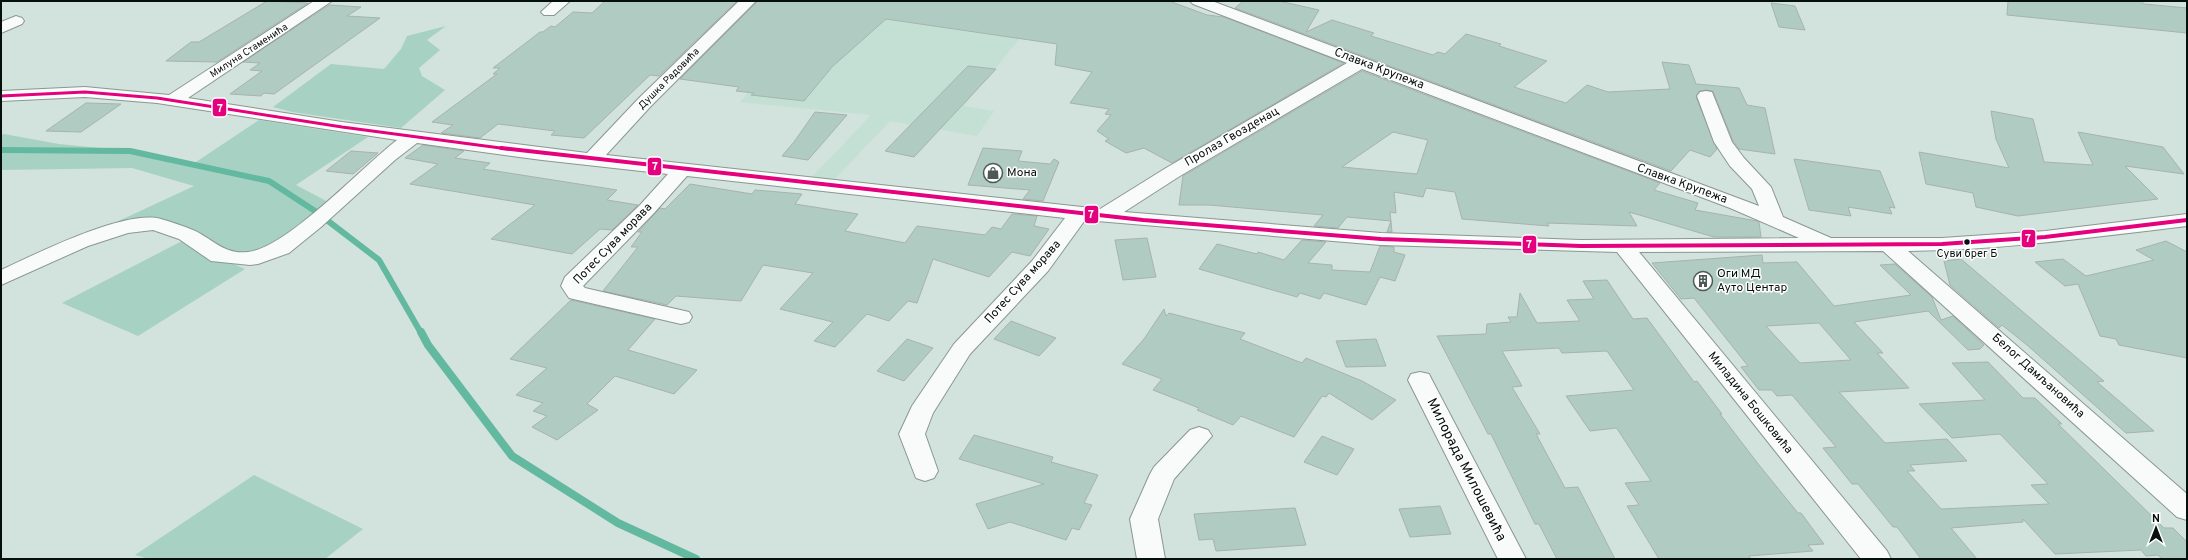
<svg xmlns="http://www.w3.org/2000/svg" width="2188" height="560" font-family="Overpass,sans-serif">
	<rect width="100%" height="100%" fill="#d2e2dc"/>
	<polygon fill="#c4e0d5" points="742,1 1051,1 964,106 994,111 977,136 890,121 835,179 812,177 871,115 740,102 785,51 705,44"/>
	<g fill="#a7d2c3">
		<polygon points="446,26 427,40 440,50 419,68 422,76 445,90 401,128 292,112 273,107 331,64 384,69 401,49 407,36"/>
		<polygon points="259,120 368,137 296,185 328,202 294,232 269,248 250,253 227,251 158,220 82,238 194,186 132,168 1,170 1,135 4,134 59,144 130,151 193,164"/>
		<polygon points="182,241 245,269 138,336 62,303"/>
		<polygon points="254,475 363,529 325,559 149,559 135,555"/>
	</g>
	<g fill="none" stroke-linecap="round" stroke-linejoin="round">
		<polyline stroke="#63b8a0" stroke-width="6" points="1,150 130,151 269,181 315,211 379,260 421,333"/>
		<polyline stroke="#63b8a0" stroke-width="8" points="421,332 428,345 512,456 618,523 696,559"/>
	</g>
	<g fill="#b0cbc2" stroke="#a7b3ae" fill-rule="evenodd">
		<polygon points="267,1 308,3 217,62 166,61 191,42 199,42"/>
		<polygon points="605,1 737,1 659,76 650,75 584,138 551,135 555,131 498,124 480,138 441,133 453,125 432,122 497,74 493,74 500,68 493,68 540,32 543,32 551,26 555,27 573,12 592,13"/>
		<polygon points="758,1 1169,1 1207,15 1224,17 1344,63 1172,163 1144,148 1126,153 1105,141 1109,139 1097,131 1111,115 1105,114 1109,109 1070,103 1092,72 1055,65 1057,44 886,19 832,67 804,101 751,95 754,93 736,91 739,87 680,79"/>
		<polygon points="1243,1 1279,1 1319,10 1306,32 1332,20 1374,33 1371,36 1433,55 1438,52 1445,54 1466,34 1501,44 1499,46 1547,61 1514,87 1566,103 1587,85 1608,92 1670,89 1662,62 1689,65 1696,84 1739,88 1747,105 1765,108 1775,154 1739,149 1733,141 1713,91 1706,90 1699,91 1696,97 1717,149 1710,157 1690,150 1671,171 1235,8"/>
		<polygon points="2008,1 2141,1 2144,4 2187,8 2187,33 2007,15"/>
		<polygon points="1771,3 1795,6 1805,30 1779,27"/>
		<polygon points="329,5 361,7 347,16 380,18 274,94 264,93 261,96 230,94 262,71 250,70 260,63 243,62"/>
		<polygon points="968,66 996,69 914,157 885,151"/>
		<path d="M1362 71 1660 183 1654 190 1698 203 1695 210 1757 221 1759 222 1761 237H1714L1629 212 1637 226 1547 223 1549 226 1462 219 1455 192 1426 188 1423 197 1394 192 1396 213 1390 212 1392 232H1387L1391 221 1347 217 1338 228 1314 226 1323 215 1209 205H1179L1183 176ZM1393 132 1428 140 1417 174 1342 167Z"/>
		<polygon points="86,103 121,104 81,132 46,131"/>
		<polygon points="1991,111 2033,119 2044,162 2093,165 2078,132 2163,147 2184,174 2125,166 2158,199 2018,216 1976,207 1973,193 1926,184 1919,152 2009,168 1996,139"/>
		<polygon points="815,112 847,115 808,160 782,156 794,142"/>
		<polygon points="423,145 464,151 455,158 490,163 483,169 617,190 607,200 638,205 612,230 600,229 572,254 491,239 535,205 410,184 438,164 405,158"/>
		<polygon points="983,148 1022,151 1018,161 1050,164 1054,159 1059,162 1043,201 1023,199 1030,190 968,185"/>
		<polygon points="351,151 378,153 353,174 326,171"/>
		<polygon points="1794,159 1880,171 1895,208 1889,207 1892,214 1848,207 1851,216 1809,210"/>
		<polygon points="690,184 752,194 755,190 802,194 795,204 858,214 845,231 905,243 917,226 985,235 992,227 1001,229 1012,214 1037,216 1034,226 1049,229 1030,256 1012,252 989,277 933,259 917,303 908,301 889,321 867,314 835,347 814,341 833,322 780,309 813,273 763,265 741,301 676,296 667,305 603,291 638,247 631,247 642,232 638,232 660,208 665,209"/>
		<polygon points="1147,238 1156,277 1123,280 1115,240"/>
		<polygon points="1302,240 1326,242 1308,263 1332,265 1332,270 1370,272 1380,246 1394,247 1394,252 1405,255 1395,281 1380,277 1366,305 1324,293 1320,299 1300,293 1297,297 1199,269 1217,244 1257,254 1258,252 1284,260"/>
		<polygon points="2166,241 2187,252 2187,358 2119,345 2116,339 2100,336 2078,284 2065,286 2035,262 2063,259 2086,276 2154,260 2136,250"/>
		<path d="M1762 255 1763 263 1797 262 1834 306 1911 295 1880 265 1895 264 1932 297 1941 320 1953 316 1984 345 1980 349 1968 350 1928 311 1854 322 1883 353H1877L1909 388 1839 392 1885 443 1947 439 1967 461 1910 465 1915 471H1907L1941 509 2049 504 2031 485 2048 484 2000 434 1952 438 1919 404 1985 400 1952 363 1988 362 2023 398H2035L2062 424H2058L2164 528H2173L2187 542V559H2162L2158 555 2146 556 2141 550 2055 554 2023 519V522L1951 528 1977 559H1921L1897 527H1893L1858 484H1852L1823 448 1836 447 1792 395 1777 396 1772 390H1759L1741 367 1748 366 1694 298 1681 299 1652 263ZM1819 323 1851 360 1800 363 1766 326Z"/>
		<polygon points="1961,259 2104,381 2097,382 2154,431 2126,433 2027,345 2002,325 1999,328 1950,285 1944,261"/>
		<polygon points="1607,280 1633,319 1647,318 1694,382 1697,381 1722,414 1720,414 1759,465 1798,513 1801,513 1824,544 1808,545 1813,551 1749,556 1751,559 1659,559 1627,506 1639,505 1625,483 1651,481 1618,430 1616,428 1590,431 1566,396 1634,390 1607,351 1562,353 1559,348 1502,351 1522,386 1512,387 1540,434 1536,434 1565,488 1578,487 1615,559 1557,559 1539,524 1535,524 1491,434 1488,434 1437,336 1486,334 1487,324 1511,322 1508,317 1517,317 1520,293 1537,323 1580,321 1567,300 1594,299 1583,281"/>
		<polygon points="571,300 655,319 628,350 697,370 674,394 615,376 587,404 598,410 557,440 532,427 547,416 533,411 543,403 516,395 547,368 510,359"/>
		<polygon points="1164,309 1166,316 1169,313 1245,333 1240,339 1302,363 1306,358 1362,381 1396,400 1372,420 1329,393 1326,397 1322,396 1294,437 1241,416 1233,425 1197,410 1199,408 1153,390 1162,379 1122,364 1144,339"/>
		<polygon points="1011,321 1056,338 1039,356 994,339"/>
		<polygon points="907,339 933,348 904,381 877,371"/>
		<polygon points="1376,339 1386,366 1346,367 1336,341"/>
		<polygon points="974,435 1053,457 1051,462 1098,475 1084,503 1092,505 1079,530 1072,528 1066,540 1010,522 988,529 976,504 1044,484 959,459"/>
		<polygon points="1322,436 1354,449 1337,475 1304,462"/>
		<polygon points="1440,506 1451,534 1410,537 1399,509"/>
		<polygon points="1295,508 1306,545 1216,551 1213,539 1199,540 1194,514"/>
	</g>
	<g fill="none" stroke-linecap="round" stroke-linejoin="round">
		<defs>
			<g id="minor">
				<path d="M314 1H332L188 98 342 122 587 153 639 98 739 1H756L651 106 606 155 1100 209 1166 168 1347 63 1193 4 1190 1H1212L1759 206 1752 189 1730 166 1714 142 1697 96 1700 92 1706 91 1712 92 1732 142 1744 158 1771 187 1783 217 1831 238H1942L2045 231 2187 214V226C2094 237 2002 250 1908 251L2187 494V520L2177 517 1883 251 1639 252 1887 551 1891 559H1861L1617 252 1381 245 1085 220 1048 271 970 354 933 413 925 434 938 471 934 478 925 481 916 478 899 434 912 406 954 344 1032 261 1065 218 687 176 654 213 583 286 585 288 689 312 692 317 689 322 681 324 569 298 561 286 565 277 640 205 668 174 542 160 417 143 395 160 321 227 289 253 258 264 250 265 211 261 179 239 153 230 128 233 88 246 1 285V270C36 254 125 209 161 219 172 222 183 226 193 230 213 239 224 255 248 252 287 248 363 166 397 140L157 103 85 97 1 101V91L85 87 169 95ZM1362 69 1730 208 1799 238 1581 240 1381 233 1124 212 1180 176Z"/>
				<polygon points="553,1 570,1 554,15 544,15 541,12"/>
				<polygon points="16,16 22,18 24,21 22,24 1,33 1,22"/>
				<polygon points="1420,372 1429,374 1432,380 1526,559 1498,559 1408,380 1411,374"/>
				<polygon points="1199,427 1208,430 1212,436 1174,479 1158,519 1165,559 1137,559 1130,519 1150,474 1154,467 1190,430"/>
			</g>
		</defs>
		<use href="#minor" stroke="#8a9792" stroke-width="2"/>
		<use href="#minor" fill="#f8fbfa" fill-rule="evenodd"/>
		<defs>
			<polyline id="bus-1-far1" points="1,96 85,92 157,98 342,127 508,149"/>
			<polyline id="bus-1" points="501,148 1143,220 1381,239 1581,246 1942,244 2045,237 2187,220"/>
		</defs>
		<use href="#bus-1-far1" stroke="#fff" stroke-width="5.5"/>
		<use href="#bus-1" stroke="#fff" stroke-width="7"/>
		<use href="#bus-1-far1" stroke="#e5007d" stroke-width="3"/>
		<use href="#bus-1" stroke="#e5007d" stroke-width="4"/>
	</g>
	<defs>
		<symbol id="shop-ring" viewBox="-11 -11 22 22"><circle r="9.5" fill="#fff" stroke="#4d5954" stroke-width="1.5"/><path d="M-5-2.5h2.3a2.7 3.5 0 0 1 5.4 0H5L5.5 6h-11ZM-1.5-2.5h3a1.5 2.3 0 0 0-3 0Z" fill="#4d5954"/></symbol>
		<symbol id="building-ring" viewBox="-11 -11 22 22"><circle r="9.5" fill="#fff" stroke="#4d5954" stroke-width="1.5"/><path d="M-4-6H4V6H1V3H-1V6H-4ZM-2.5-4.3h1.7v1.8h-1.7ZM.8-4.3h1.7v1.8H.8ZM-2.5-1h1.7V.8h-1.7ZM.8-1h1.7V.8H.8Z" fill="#4d5954"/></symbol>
	</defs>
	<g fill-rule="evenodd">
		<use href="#shop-ring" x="982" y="162" width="22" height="22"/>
		<use href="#building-ring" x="1692" y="270" width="22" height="22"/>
	</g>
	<circle fill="#050f0b" stroke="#fff" stroke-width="1.5" cx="1967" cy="242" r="3.5"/>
	<g text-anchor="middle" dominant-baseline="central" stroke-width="3" stroke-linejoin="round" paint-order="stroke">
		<g font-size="10" fill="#050f0b" stroke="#fff">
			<text transform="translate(249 51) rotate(-33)">Милуна Стаменића</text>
			<text transform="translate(669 79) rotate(-45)">Душка Радовића</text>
		</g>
		<g font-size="11" fill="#050f0b" stroke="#fff">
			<text x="1967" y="254">Суви брег Б</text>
		</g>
		<g font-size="12" fill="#050f0b" stroke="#fff">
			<text transform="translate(1379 69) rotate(21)">Славка Крупежа</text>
			<text transform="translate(1232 137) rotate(-30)">Пролаз Гвозденац</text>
			<text transform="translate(1682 184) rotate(20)">Славка Крупежа</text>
			<text transform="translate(613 244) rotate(-46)">Потес Сува морава</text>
			<text transform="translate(1023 282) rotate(-48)">Потес Сува морава</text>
			<text transform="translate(2038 376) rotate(42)">Белог Дамљановића</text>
			<text transform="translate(1750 403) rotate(51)">Миладина Бошковића</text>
		</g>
		<g font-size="12" fill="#050f0b" stroke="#fff" text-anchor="start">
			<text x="1007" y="173">Мона</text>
			<text x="1717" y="274">Оги МД<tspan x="1717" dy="14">Ауто Центар</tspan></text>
		</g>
		<g font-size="14" fill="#050f0b" stroke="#fff">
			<text transform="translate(1466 470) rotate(63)">Милорада Милошевића</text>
		</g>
	</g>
	<g stroke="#fff" stroke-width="1.5">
		<rect x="212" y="98" width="15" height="19" rx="4" fill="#e5007d"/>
		<rect x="647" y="157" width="15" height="19" rx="4" fill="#e5007d"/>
		<rect x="1084" y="205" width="15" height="19" rx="4" fill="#e5007d"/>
		<rect x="2021" y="229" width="15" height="19" rx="4" fill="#e5007d"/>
		<rect x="1522" y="235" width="15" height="19" rx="4" fill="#e5007d"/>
	</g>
	<g font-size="11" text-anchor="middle" font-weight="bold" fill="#fff">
		<text x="220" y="112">7</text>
		<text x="655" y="170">7</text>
		<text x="1091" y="218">7</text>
		<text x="2028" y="242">7</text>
		<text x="1529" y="248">7</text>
	</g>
	<rect width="2188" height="560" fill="none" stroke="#050f0b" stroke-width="4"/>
	<g transform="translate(2156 528)" stroke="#ffffff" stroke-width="3" paint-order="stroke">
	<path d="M0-3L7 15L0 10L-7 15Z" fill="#050f0b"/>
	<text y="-6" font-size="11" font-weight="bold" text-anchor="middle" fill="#050f0b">N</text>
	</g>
</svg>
